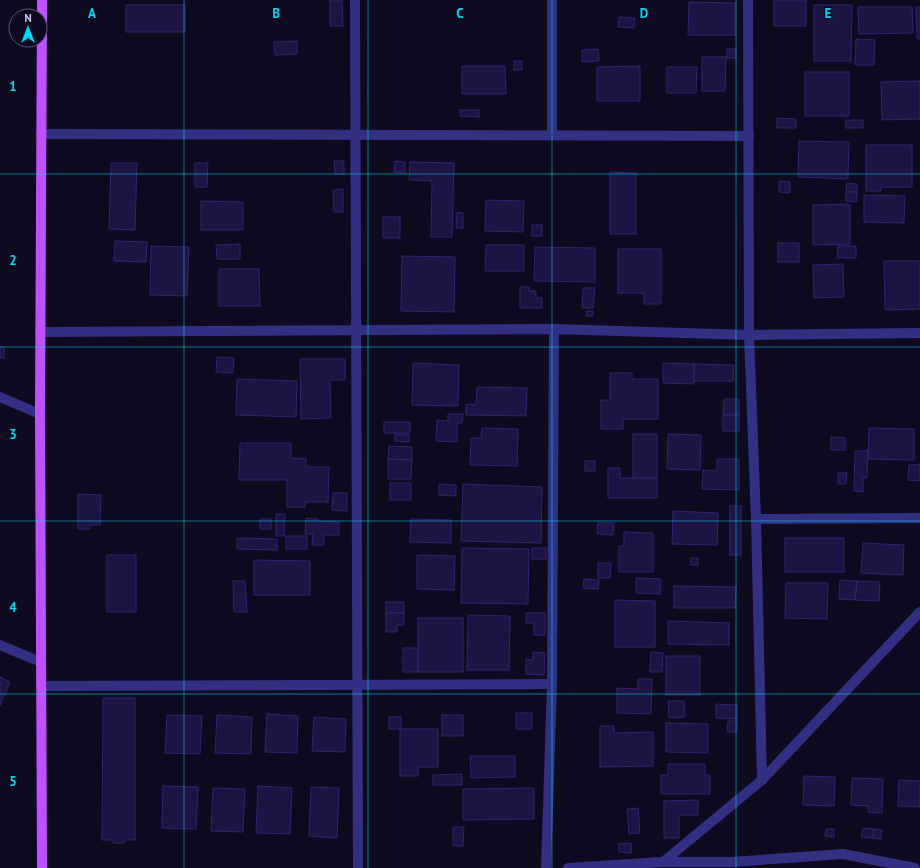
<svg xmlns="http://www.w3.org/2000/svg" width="920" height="868" font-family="'PT Sans',sans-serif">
	<rect width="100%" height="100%" fill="#0e0a20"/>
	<g fill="#1e1443" stroke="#332371">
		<polygon points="330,0 342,0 343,26 330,26"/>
		<rect x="774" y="0" width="32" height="26"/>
		<polygon points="689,2 735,3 735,35 688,35"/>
		<rect x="126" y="5" width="59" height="27"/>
		<polygon points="814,5 852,5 851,61 814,61"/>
		<polygon points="858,7 912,7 913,33 859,34"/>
		<polygon points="916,7 920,7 920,39 917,39"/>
		<polygon points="619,17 635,18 634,28 618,27"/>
		<polygon points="856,39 875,40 874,65 855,65"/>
		<polygon points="297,41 297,54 275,55 274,42"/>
		<polygon points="598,49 599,61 582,62 582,50"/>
		<rect x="727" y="49" width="9" height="9"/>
		<polygon points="702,57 726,57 725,91 702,91"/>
		<rect x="514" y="61" width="8" height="9"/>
		<polygon points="462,66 505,66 506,94 462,94"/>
		<polygon points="640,66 640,101 597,101 597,67"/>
		<polygon points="667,67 697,67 696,93 667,93"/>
		<rect x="805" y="72" width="44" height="44"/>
		<polygon points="920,81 920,119 882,120 881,82"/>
		<polygon points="460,110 479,110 479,117 460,116"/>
		<polygon points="777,118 796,119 796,128 777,128"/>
		<polygon points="846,120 863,120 863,128 845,128"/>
		<polygon points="799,141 849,142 848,179 798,177"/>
		<polygon points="866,145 912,145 912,187 881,187 881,191 866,191"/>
		<polygon points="334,161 344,161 344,174 335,174"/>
		<polygon points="395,161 405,162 405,173 394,172"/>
		<polygon points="410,162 454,163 452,237 431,237 432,181 409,180"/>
		<polygon points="111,163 137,163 135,230 109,229"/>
		<polygon points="195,163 208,163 207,187 195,187"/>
		<polygon points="610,172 636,173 636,234 610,234"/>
		<polygon points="779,181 790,182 790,193 779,192"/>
		<polygon points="847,183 857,184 857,192 846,192"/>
		<polygon points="343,189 343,212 334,212 333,190"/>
		<polygon points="846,192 857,192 857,202 846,201"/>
		<polygon points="864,195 905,196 904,223 864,222"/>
		<polygon points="486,200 524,201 523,232 485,231"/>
		<polygon points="201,201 243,202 243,230 201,230"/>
		<polygon points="850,204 850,244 813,245 813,205"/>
		<polygon points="457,212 463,213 463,228 456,228"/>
		<rect x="383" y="217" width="17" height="21"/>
		<rect x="532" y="225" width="10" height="11"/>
		<polygon points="115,241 147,242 146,262 114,261"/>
		<rect x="778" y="243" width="21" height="19"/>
		<polygon points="240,244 240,259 217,259 216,245"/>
		<polygon points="486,245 524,245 524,271 485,271"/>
		<polygon points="151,246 189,247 187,296 150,295"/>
		<polygon points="838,246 856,246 856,258 837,258"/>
		<polygon points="535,247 595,248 595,282 534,281"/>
		<polygon points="618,249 661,249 661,304 644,304 644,293 618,293"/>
		<polygon points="402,256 455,257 454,312 401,311"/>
		<polygon points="884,261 920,261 920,309 885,310"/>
		<polygon points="843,264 844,297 814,298 813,265"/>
		<polygon points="219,269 259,269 260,306 219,306"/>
		<polygon points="520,287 529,287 529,291 536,291 536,298 542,298 542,308 520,308"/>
		<polygon points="583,288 595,288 593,308 582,308"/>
		<polygon points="587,311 593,311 593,316 586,316"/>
		<rect x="0" y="347" width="4" height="11"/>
		<polygon points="217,357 234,358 233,373 216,372"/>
		<polygon points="300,359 345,359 345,380 330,380 331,418 301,419"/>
		<polygon points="413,363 459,365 458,406 412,405"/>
		<polygon points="663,363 694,364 694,384 663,383"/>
		<polygon points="694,364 734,365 733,381 694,381"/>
		<polygon points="610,373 632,373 632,379 658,379 658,419 623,419 623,429 601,429 601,400 610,400"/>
		<polygon points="237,379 297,381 296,417 236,415"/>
		<polygon points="477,387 527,388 526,416 466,415 466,404 476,405"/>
		<polygon points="724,399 739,399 739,415 723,415"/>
		<polygon points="448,414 463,414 462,423 457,423 457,442 436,441 437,420 448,421"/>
		<rect x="723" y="415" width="16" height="16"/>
		<rect x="384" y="422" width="26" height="11"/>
		<polygon points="482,428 518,429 517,466 470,465 471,438 481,438"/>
		<polygon points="869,428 914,429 914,460 868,459"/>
		<polygon points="395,434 409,435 409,442 395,441"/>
		<rect x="633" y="434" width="24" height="44"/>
		<polygon points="668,434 701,435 700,470 667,469"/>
		<polygon points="831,437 845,438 845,450 831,450"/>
		<polygon points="240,443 291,443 291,458 306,459 306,467 329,467 328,502 305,502 305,507 287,507 287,480 239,480"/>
		<polygon points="389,446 412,447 412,460 388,459"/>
		<polygon points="855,451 868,451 867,478 863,478 863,492 854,491"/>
		<polygon points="388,459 412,460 411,479 388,479"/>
		<polygon points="717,459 739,459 739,490 702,489 703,470 717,471"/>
		<rect x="585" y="461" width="10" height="10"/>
		<polygon points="909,464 920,465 920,481 908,480"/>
		<polygon points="608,468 620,468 620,478 657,478 657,498 608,498"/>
		<polygon points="838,473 847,473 846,484 838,484"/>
		<rect x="390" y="483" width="21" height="17"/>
		<polygon points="439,484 456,485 456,496 439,495"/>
		<polygon points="463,484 542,487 541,543 461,541"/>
		<polygon points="333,493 347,493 347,511 332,510"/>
		<polygon points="78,494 101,495 100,525 90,525 90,529 78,529"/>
		<rect x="730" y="506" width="11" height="49"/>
		<polygon points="673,511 718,513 717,545 672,544"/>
		<polygon points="276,514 285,514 284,536 276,536"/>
		<polygon points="306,518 318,519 318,521 339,522 339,535 324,535 324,545 312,545 313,534 305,534"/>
		<rect x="260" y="519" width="11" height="10"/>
		<polygon points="411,519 451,520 451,543 410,542"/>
		<polygon points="598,523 614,523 613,535 597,534"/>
		<polygon points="624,532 653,533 653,572 619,572 619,546 624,546"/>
		<rect x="286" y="536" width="21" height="13"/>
		<polygon points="237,538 277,539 277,550 237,549"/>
		<rect x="785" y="538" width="59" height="34"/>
		<polygon points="863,543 904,545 903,575 861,573"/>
		<polygon points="462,548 529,549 528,604 461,603"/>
		<rect x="532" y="548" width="14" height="11"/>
		<rect x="107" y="555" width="29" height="57"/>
		<polygon points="417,555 455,556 454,590 417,589"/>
		<polygon points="691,558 698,558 698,565 690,565"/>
		<polygon points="254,560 310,561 310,595 254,595"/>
		<polygon points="598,563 611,563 610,578 598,578"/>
		<polygon points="636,578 661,579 660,594 636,593"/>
		<polygon points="584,579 599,580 598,589 583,588"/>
		<polygon points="840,580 857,581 855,600 839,599"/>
		<polygon points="233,581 245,581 247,612 234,612"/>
		<polygon points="857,581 880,582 879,601 855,600"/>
		<polygon points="786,583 828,583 827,619 785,618"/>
		<polygon points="674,586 736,587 735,608 674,608"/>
		<polygon points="615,600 655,601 655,647 615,647"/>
		<rect x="386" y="602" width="18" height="11"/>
		<polygon points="386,613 404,613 404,625 397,625 397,632 386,632"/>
		<polygon points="526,613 545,613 545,635 534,635 534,623 526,623"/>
		<polygon points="468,615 510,616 509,670 467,670"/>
		<rect x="418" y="618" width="45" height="54"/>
		<polygon points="668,621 729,623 729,645 668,644"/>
		<rect x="403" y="648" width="15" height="24"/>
		<polygon points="533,652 545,653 544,675 526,674 526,659 533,660"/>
		<polygon points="651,652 663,653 662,672 650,672"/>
		<rect x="666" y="656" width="34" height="39"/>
		<polygon points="0,677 10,682 0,706"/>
		<polygon points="638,679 652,679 651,714 617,713 617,688 638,689"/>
		<polygon points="103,698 135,698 135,840 124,840 124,843 113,843 113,840 102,840"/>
		<polygon points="668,701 684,701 685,717 669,718"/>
		<polygon points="716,704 737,705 737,719 716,718"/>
		<rect x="516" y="713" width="16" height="16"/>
		<polygon points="267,714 298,716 297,753 265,752"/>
		<polygon points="167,715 202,716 200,754 165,753"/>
		<polygon points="217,715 252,717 251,754 215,753"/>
		<rect x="442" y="715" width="21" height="21"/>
		<polygon points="314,717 346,719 345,752 312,751"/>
		<rect x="389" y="717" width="12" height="12"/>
		<polygon points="728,721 737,721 737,732 727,732"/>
		<polygon points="666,723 708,724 708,753 666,752"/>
		<polygon points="600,726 614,726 614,733 653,732 653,766 600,767"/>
		<polygon points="400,729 438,729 438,767 418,767 418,776 400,776"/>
		<polygon points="470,756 515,756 515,777 471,778"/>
		<polygon points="668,764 705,764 705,775 710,775 710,794 661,794 661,775 668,775"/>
		<polygon points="462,774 462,785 433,785 433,775"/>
		<polygon points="804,776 835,777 834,806 803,805"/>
		<polygon points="852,778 883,779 882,813 868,812 868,806 851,805"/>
		<polygon points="899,780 920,781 920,807 898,806"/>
		<polygon points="163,786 198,787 196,829 162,828"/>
		<polygon points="258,786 292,788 290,834 256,833"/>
		<polygon points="311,787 339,788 337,838 309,836"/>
		<polygon points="213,788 245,789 243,832 211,831"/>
		<polygon points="534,788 534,819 463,820 463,789"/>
		<polygon points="698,800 698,815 679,815 679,838 664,838 664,801"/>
		<polygon points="638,808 640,833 629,834 627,809"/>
		<polygon points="453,827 464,827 463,846 453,846"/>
		<polygon points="863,828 874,829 873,838 861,837"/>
		<polygon points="826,829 834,829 834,837 825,836"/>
		<polygon points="874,829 882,830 881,839 873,838"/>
		<polygon points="619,843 632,844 631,853 619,852"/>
	</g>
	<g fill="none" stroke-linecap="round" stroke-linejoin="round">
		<g stroke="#333084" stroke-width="10">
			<polyline points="355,0 358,868"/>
			<polyline points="552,0 552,135"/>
			<polyline points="748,0 749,335 756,519 762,780"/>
			<polyline points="41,134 749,136"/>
			<polyline points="40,332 554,329 749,335 920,333"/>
			<polyline points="0,397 40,414"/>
			<polyline points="756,519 920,518"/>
			<polyline points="0,645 41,662"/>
			<polyline points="41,686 552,684"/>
			<polyline points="663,862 762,780 920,612"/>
			<polyline points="546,868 552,684 554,329"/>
			<polyline points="568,868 663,862 731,862 843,854 915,868"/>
		</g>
		<polyline stroke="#bf50ff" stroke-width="10" points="42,0 40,414 42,868"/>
	</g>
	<path fill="none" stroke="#00d9f4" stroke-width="1" stroke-opacity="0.55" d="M184 0V868M368 0V868M552 0V868M736 0V868M0 174H920M0 347H920M0 521H920M0 694H920"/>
	<g font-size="13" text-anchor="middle" font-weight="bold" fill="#00d9f4" stroke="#0e0a20" stroke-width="3" stroke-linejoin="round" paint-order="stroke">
		<text x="92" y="18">A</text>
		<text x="276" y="18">B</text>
		<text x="460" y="18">C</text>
		<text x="644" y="18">D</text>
		<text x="828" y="18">E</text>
		<text x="13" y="91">1</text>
		<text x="13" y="265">2</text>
		<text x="13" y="439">3</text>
		<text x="13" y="612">4</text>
		<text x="13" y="786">5</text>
	</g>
	<g transform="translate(28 28)"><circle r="19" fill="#0e0a20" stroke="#5b5679"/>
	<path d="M0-3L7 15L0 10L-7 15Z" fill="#00d9f4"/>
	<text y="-6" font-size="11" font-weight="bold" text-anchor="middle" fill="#cfc9ff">N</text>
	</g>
</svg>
